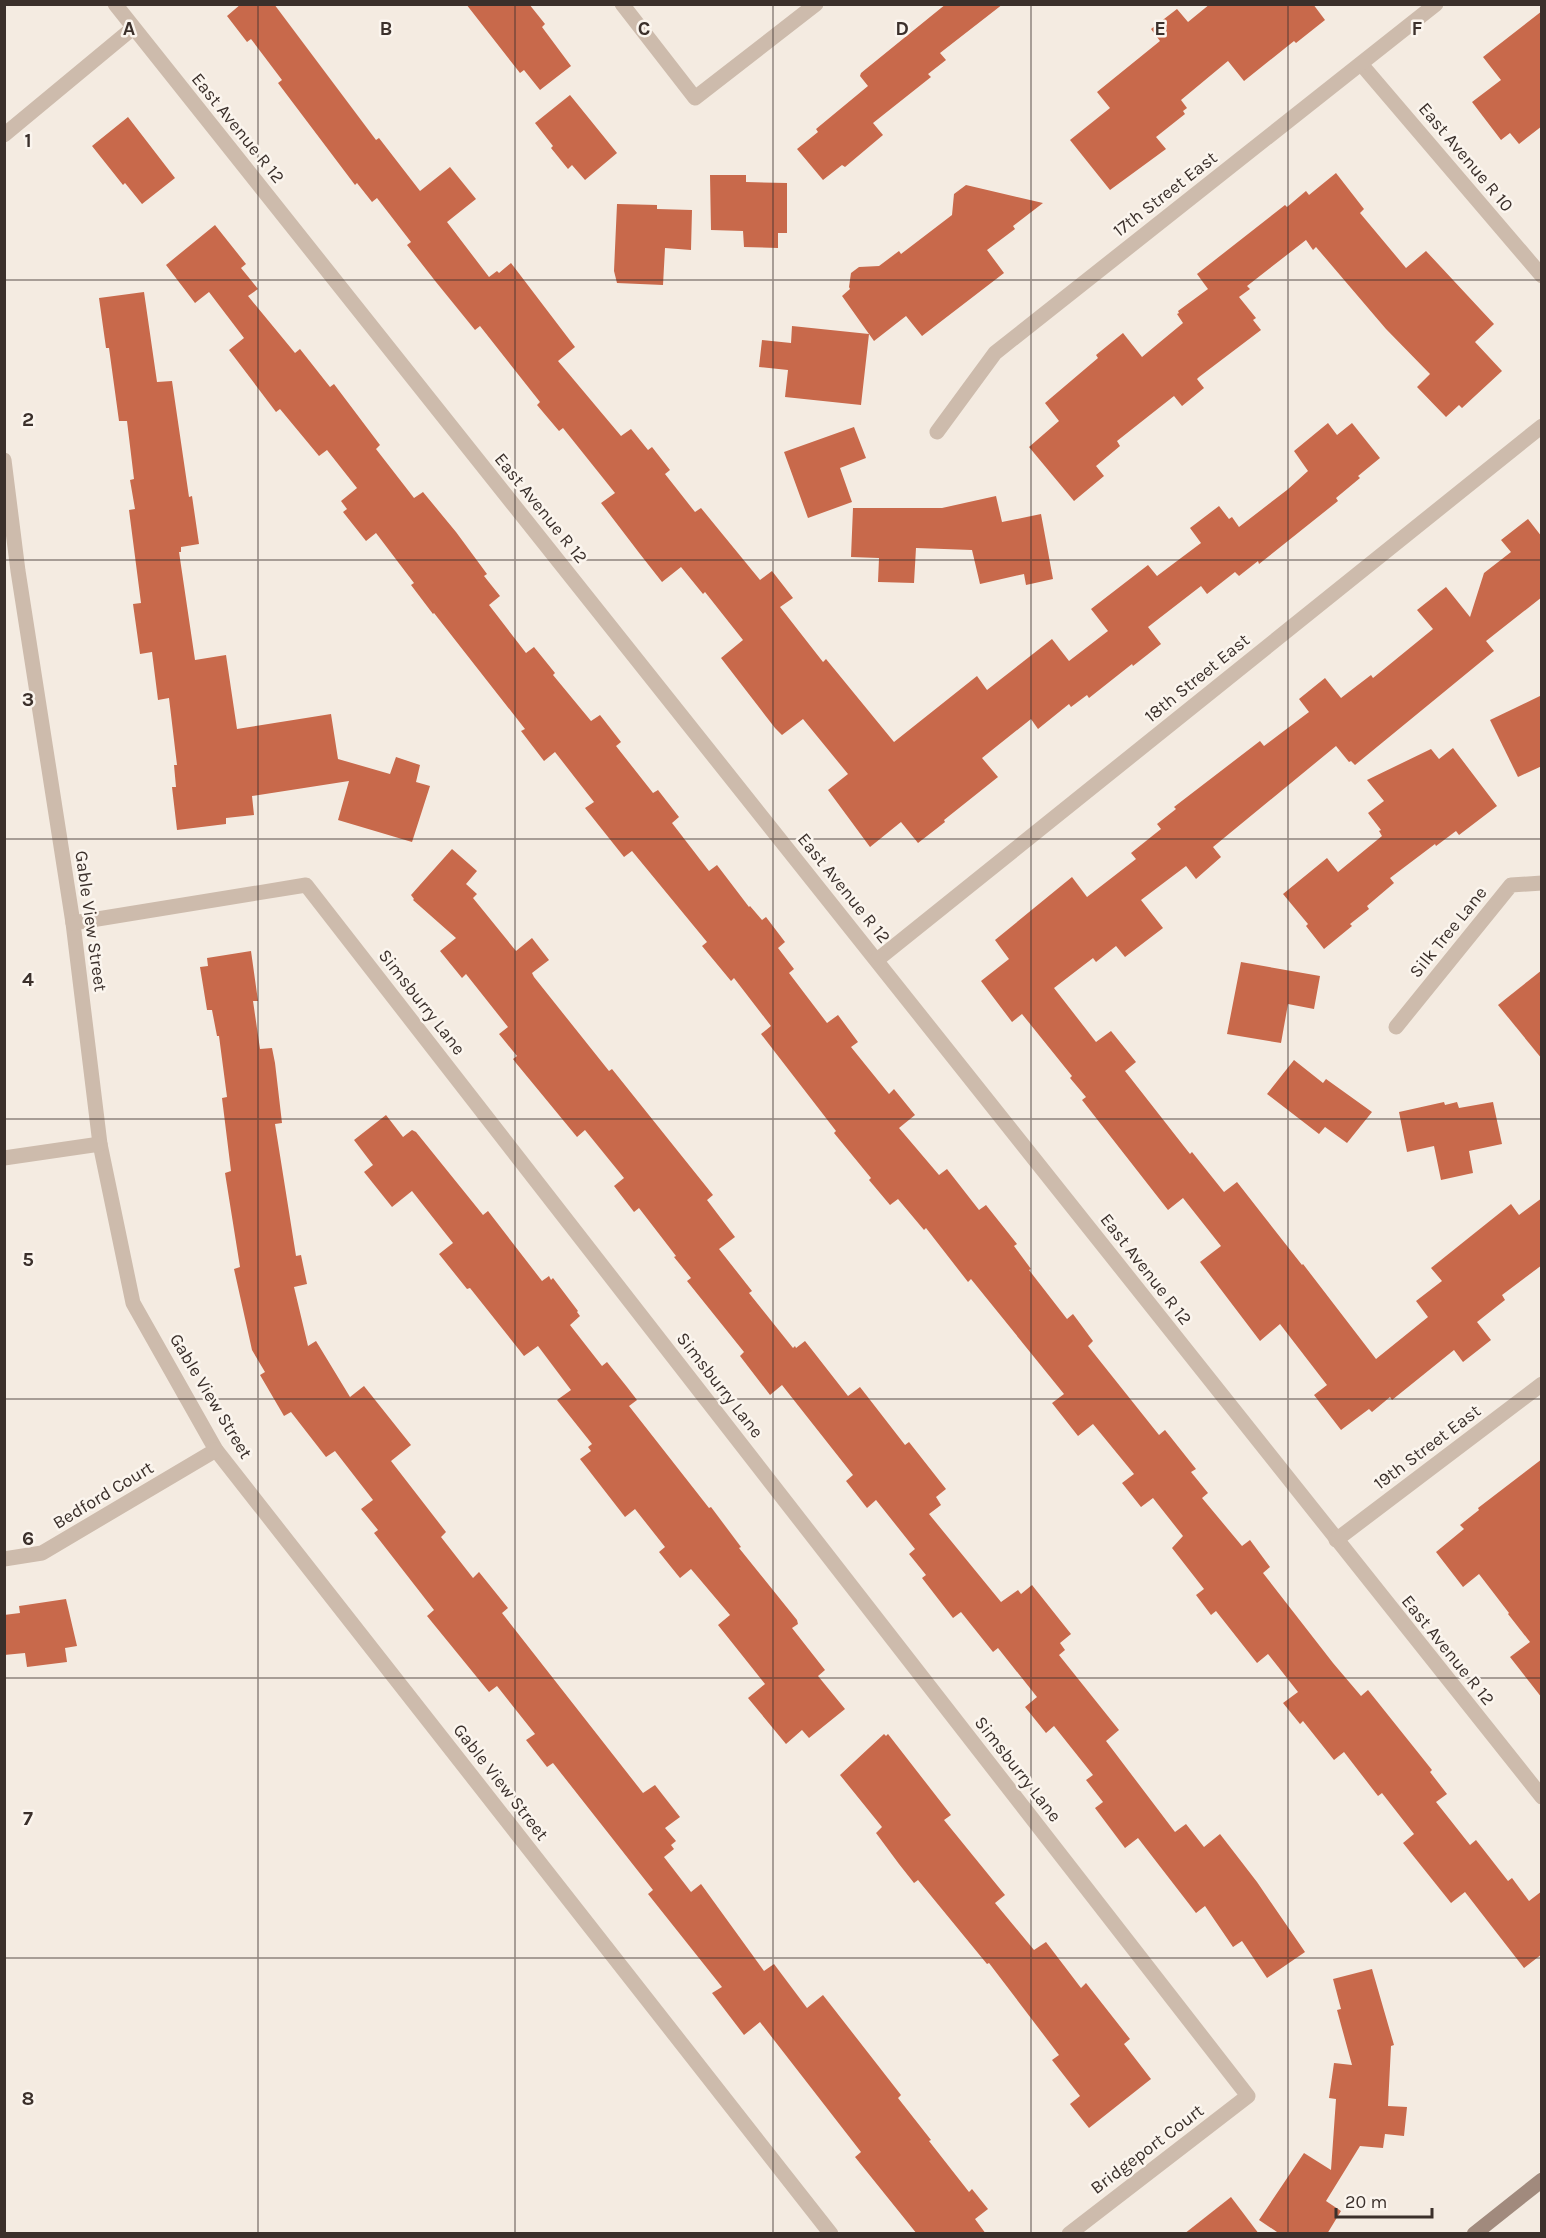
<svg xmlns="http://www.w3.org/2000/svg" width="1546" height="2238" font-family="Karla,sans-serif">
	<rect width="100%" height="100%" fill="#f4ebe1"/>
	<g fill="#c8694b">
		<polygon points="241,4 274,4 376,140 379,138 420,191 450,167 476,199 447,222 489,277 497,271 499,273 511,263 575,347 558,361 621,436 631,429 648,450 652,447 670,470 665,474 695,512 701,508 760,580 772,571 793,598 780,607 823,662 826,659 894,742 977,676 987,690 1052,639 1069,661 1108,631 1091,609 1148,565 1157,576 1201,543 1190,528 1219,506 1229,519 1232,517 1239,527 1287,490 1308,471 1294,451 1328,423 1337,435 1352,423 1380,458 1358,476 1360,478 1336,498 1338,501 1259,564 1258,561 1239,576 1235,572 1207,594 1201,586 1148,627 1161,644 1133,666 1132,664 1089,698 1087,695 1071,707 1069,704 1038,729 1031,719 982,758 998,777 944,820 945,822 918,843 901,822 870,847 828,790 848,774 803,719 782,735 775,728 721,658 743,640 705,592 703,594 681,567 662,582 640,554 601,503 615,493 563,428 559,431 537,405 540,402 480,326 475,330 436,282 407,245 411,242 377,198 372,202 357,183 355,185 278,83 282,80 251,39 247,42 227,16"/>
		<polygon points="466,4 529,4 545,24 542,27 571,66 540,90 524,70 520,73"/>
		<polygon points="946,4 1003,4 940,53 946,60 928,74 931,77 873,123 883,135 845,167 842,165 823,180 797,149 818,132 816,129 868,86 860,76 861,73"/>
		<polygon points="1210,4 1313,4 1325,20 1296,43 1294,41 1244,81 1228,61 1181,100 1187,108 1183,111 1185,114 1156,137 1166,149 1110,190 1070,140 1110,108 1097,92 1160,41 1151,29 1177,9 1188,22"/>
		<polygon points="1542,11 1542,126 1519,144 1510,133 1501,140 1472,102 1501,80 1483,57"/>
		<polygon points="570,95 617,153 585,180 572,165 568,169 551,148 553,146 535,123"/>
		<polygon points="128,117 175,178 142,204 125,183 123,185 92,146"/>
		<polygon points="1336,173 1364,209 1360,213 1406,268 1426,251 1494,324 1475,342 1502,371 1462,408 1459,405 1446,417 1417,387 1430,374 1386,329 1316,247 1313,250 1306,240 1247,286 1250,289 1239,297 1256,318 1253,320 1261,330 1199,377 1197,379 1204,388 1182,406 1174,396 1117,441 1120,446 1096,466 1104,476 1074,501 1029,447 1059,421 1045,403 1098,358 1096,355 1123,333 1142,357 1183,323 1177,314 1179,313 1178,311 1208,289 1197,274 1285,205 1287,207 1306,191 1309,195"/>
		<polygon points="710,175 746,175 746,182 787,183 787,233 778,233 778,248 744,247 743,231 711,230"/>
		<polygon points="966,185 1043,203 1013,226 1015,229 987,250 1004,273 922,336 906,316 874,341 842,296 850,289 849,287 851,273 859,267 879,266 899,251 901,254 952,215 954,194"/>
		<polygon points="617,204 657,205 657,209 692,210 691,250 665,248 663,285 617,283 614,271"/>
		<polygon points="215,225 246,264 241,268 258,289 248,296 295,353 300,349 330,387 334,384 380,445 376,449 414,498 423,492 456,532 487,574 484,576 500,596 489,605 526,653 534,647 555,673 553,675 591,721 600,715 621,742 616,746 653,793 658,790 679,817 672,823 709,871 717,865 749,907 750,906 762,920 766,917 785,942 778,948 794,969 789,973 827,1023 838,1015 858,1042 851,1047 889,1094 894,1089 915,1115 899,1128 939,1175 947,1169 979,1210 986,1205 1017,1244 1014,1246 1031,1269 1029,1270 1067,1319 1073,1314 1093,1341 1088,1346 1159,1435 1165,1430 1196,1469 1191,1472 1208,1493 1202,1498 1242,1546 1250,1540 1270,1567 1263,1573 1333,1663 1361,1696 1368,1690 1432,1770 1430,1772 1447,1794 1436,1802 1470,1845 1476,1840 1508,1881 1512,1878 1529,1901 1542,1891 1542,1954 1524,1968 1465,1892 1451,1903 1403,1843 1414,1834 1382,1793 1378,1796 1344,1752 1334,1760 1303,1721 1300,1724 1283,1703 1298,1692 1268,1654 1257,1663 1216,1611 1211,1615 1196,1595 1204,1589 1172,1548 1183,1536 1153,1498 1141,1507 1122,1483 1134,1474 1093,1424 1078,1436 1052,1403 1064,1394 971,1279 968,1282 926,1228 924,1230 898,1199 890,1205 869,1180 871,1178 834,1133 836,1131 761,1034 771,1026 734,978 731,981 702,946 707,942 632,851 624,857 585,808 594,802 555,752 544,761 521,731 525,729 434,613 433,614 411,585 414,583 376,533 366,541 343,512 347,509 341,501 357,488 327,450 319,456 280,409 276,412 229,350 244,338 209,292 195,303 166,265"/>
		<polygon points="144,292 157,382 172,381 189,497 192,496 199,544 181,547 181,552 179,552 195,660 226,655 237,729 331,714 338,759 390,774 396,757 420,765 416,782 430,786 412,842 338,820 349,781 252,796 254,815 226,818 226,824 177,830 172,787 176,787 174,765 177,765 169,698 158,700 152,652 140,654 133,604 141,603 129,510 135,509 130,480 134,479 127,421 119,421 109,348 106,348 99,298"/>
		<polygon points="792,326 869,334 861,405 785,397 788,370 759,367 762,340 791,343"/>
		<polygon points="854,427 866,458 840,468 852,502 808,518 784,452"/>
		<polygon points="996,496 1002,522 1041,514 1053,579 1026,585 1024,574 980,584 972,550 916,548 914,583 878,582 879,558 851,557 853,508 942,508"/>
		<polygon points="1528,519 1542,537 1542,597 1486,641 1494,651 1355,765 1351,761 1349,762 1336,746 1213,847 1221,857 1196,879 1186,866 1141,900 1163,928 1125,957 1116,946 1096,962 1093,958 1054,988 1096,1042 1111,1031 1136,1062 1125,1071 1190,1154 1192,1152 1224,1192 1237,1182 1302,1265 1303,1264 1376,1359 1428,1317 1416,1301 1442,1281 1431,1268 1511,1204 1519,1215 1542,1198 1542,1265 1502,1295 1505,1300 1477,1322 1491,1340 1463,1362 1454,1350 1392,1400 1390,1397 1372,1412 1369,1409 1341,1430 1314,1395 1327,1385 1280,1324 1260,1341 1200,1262 1221,1246 1183,1198 1168,1210 1082,1100 1086,1097 1070,1078 1072,1076 1022,1014 1012,1022 981,981 1009,959 995,940 1072,877 1087,897 1136,859 1131,853 1161,829 1157,824 1176,809 1174,807 1260,741 1264,746 1309,712 1299,699 1325,678 1341,698 1371,675 1373,678 1433,629 1417,610 1446,587 1470,617 1484,573 1511,552 1501,540"/>
		<polygon points="1542,695 1542,766 1518,777 1490,720"/>
		<polygon points="1453,748 1497,806 1459,835 1456,831 1436,846 1435,844 1390,878 1394,883 1367,906 1369,909 1350,924 1352,926 1324,949 1306,926 1308,924 1283,894 1327,858 1338,872 1382,836 1379,831 1381,830 1368,813 1384,801 1367,780 1431,749 1439,759"/>
		<polygon points="452,849 477,871 466,884 477,894 473,898 516,951 532,938 549,960 532,973 534,977 609,1071 612,1069 713,1195 707,1200 735,1237 719,1249 752,1291 749,1293 793,1348 795,1346 796,1348 805,1341 848,1396 860,1387 905,1445 909,1442 946,1489 936,1497 941,1505 929,1514 1001,1602 1018,1590 1021,1594 1032,1585 1071,1634 1060,1643 1065,1650 1059,1655 1119,1730 1106,1741 1175,1832 1186,1824 1204,1847 1220,1834 1257,1882 1305,1952 1267,1978 1242,1941 1233,1947 1205,1906 1196,1913 1138,1838 1125,1848 1095,1808 1103,1802 1086,1780 1093,1775 1054,1726 1046,1733 1025,1707 1037,1697 998,1648 993,1652 961,1612 953,1618 922,1578 926,1575 909,1554 915,1549 876,1500 867,1508 846,1481 853,1475 782,1385 770,1395 740,1356 744,1352 687,1281 691,1278 674,1257 676,1256 639,1208 634,1212 614,1186 624,1178 585,1130 577,1137 516,1063 513,1059 517,1056 499,1034 508,1027 466,974 462,978 440,951 456,938 413,900 414,899 411,895"/>
		<polygon points="251,951 258,1001 253,1001 260,1049 272,1048 275,1063 282,1123 275,1124 296,1256 301,1255 307,1284 294,1287 308,1346 316,1341 350,1397 364,1386 411,1445 391,1461 446,1532 441,1537 473,1578 479,1572 508,1608 502,1613 643,1793 655,1785 680,1817 665,1828 676,1841 671,1845 674,1849 664,1857 691,1892 701,1884 764,1971 774,1964 807,2008 823,1995 901,2095 898,2098 931,2140 929,2141 969,2192 972,2189 988,2209 975,2219 986,2234 917,2234 855,2157 861,2152 760,2022 744,2035 712,1993 722,1987 648,1894 653,1890 553,1763 547,1767 526,1740 535,1734 497,1686 489,1692 427,1616 434,1610 374,1533 378,1530 361,1509 373,1500 335,1451 326,1457 291,1412 284,1416 260,1375 265,1372 252,1350 234,1269 240,1267 225,1173 231,1171 222,1098 227,1097 219,1036 217,1036 212,1010 207,1010 200,967 208,966 207,958"/>
		<polygon points="1241,962 1320,976 1314,1009 1288,1004 1281,1043 1227,1034"/>
		<polygon points="1542,970 1542,1059 1498,1005"/>
		<polygon points="1294,1060 1323,1083 1326,1079 1372,1112 1347,1143 1325,1127 1319,1134 1267,1094"/>
		<polygon points="1444,1102 1445,1105 1457,1102 1459,1108 1493,1102 1502,1144 1469,1151 1473,1173 1441,1180 1434,1146 1407,1152 1399,1112"/>
		<polygon points="386,1115 403,1137 412,1130 416,1132 483,1215 488,1211 542,1281 549,1276 551,1280 553,1278 578,1311 577,1312 580,1316 570,1325 602,1366 607,1362 627,1387 637,1400 629,1406 709,1508 711,1507 741,1547 739,1548 797,1620 798,1624 792,1628 825,1670 818,1676 845,1709 809,1738 802,1730 786,1744 748,1698 765,1684 718,1625 730,1615 691,1569 680,1578 659,1552 665,1547 635,1509 625,1517 580,1459 591,1451 588,1447 592,1444 557,1400 571,1390 538,1346 524,1356 470,1288 467,1289 439,1254 453,1243 412,1191 392,1207 364,1172 373,1165 354,1140"/>
		<polygon points="1542,1459 1542,1698 1510,1657 1530,1642 1508,1614 1509,1613 1479,1574 1463,1587 1436,1552 1464,1529 1460,1525 1479,1510 1478,1508"/>
		<polygon points="66,1599 77,1646 65,1648 67,1662 27,1667 25,1653 4,1655 4,1615 20,1613 19,1606"/>
		<polygon points="884,1734 886,1736 888,1734 951,1815 944,1820 1005,1895 995,1903 1034,1950 1046,1942 1081,1988 1086,1983 1130,2039 1124,2044 1151,2079 1089,2128 1070,2104 1080,2096 1052,2060 1059,2055 989,1963 987,1964 918,1880 914,1883 899,1864 876,1833 882,1827 840,1775"/>
		<polygon points="1372,1969 1394,2045 1391,2046 1388,2106 1407,2107 1404,2136 1385,2134 1383,2148 1360,2146 1326,2201 1341,2211 1327,2234 1280,2234 1259,2220 1304,2153 1331,2170 1336,2099 1329,2098 1334,2063 1352,2065 1337,2010 1341,2009 1333,1979"/>
		<polygon points="1231,2197 1259,2234 1184,2234"/>
	</g>
	<g fill="none" stroke-linecap="round" stroke-linejoin="round">
		<g stroke="#cdbbac" stroke-width="15">
			<polyline points="115,4 1542,1797"/>
			<polyline points="622,4 695,98 816,4"/>
			<polyline points="1361,64 1542,276"/>
			<polyline points="4,135 133,28"/>
			<polyline points="937,432 995,353 1436,4"/>
			<polyline points="4,460 18,571 73,923 100,1144 133,1303 216,1450 831,2234"/>
			<polyline points="73,923 306,885 1248,2096 1069,2234"/>
			<polyline points="877,960 1542,426"/>
			<polyline points="1396,1027 1511,885 1542,883"/>
			<polyline points="4,1158 100,1144"/>
			<polyline points="1336,1540 1542,1384"/>
			<polyline points="4,1559 42,1553 216,1450"/>
		</g>
		<polyline stroke="#a18a7d" stroke-width="15" points="1474,2234 1542,2180"/>
	</g>
	<path fill="none" stroke="#3b302b" stroke-width="1.5" stroke-opacity="0.55" d="M258 4V2234M515 4V2234M773 4V2234M1031 4V2234M1288 4V2234M4 280H1542M4 560H1542M4 839H1542M4 1119H1542M4 1399H1542M4 1678H1542M4 1958H1542"/>
	<g text-anchor="middle" dominant-baseline="central" stroke-width="5" stroke-linejoin="round" paint-order="stroke">
		<g font-size="18" fill="#3b302b" stroke="#fbf5ee">
			<text transform="translate(238 128) rotate(51)">East Avenue R 12</text>
			<text transform="translate(1466 157) rotate(50)">East Avenue R 10</text>
			<text transform="translate(1165 194) rotate(-38)">17th Street East</text>
			<text transform="translate(541 508) rotate(51)">East Avenue R 12</text>
			<text transform="translate(1197 678) rotate(-39)">18th Street East</text>
			<text transform="translate(844 888) rotate(51)">East Avenue R 12</text>
			<text transform="translate(91 921) rotate(82)">Gable View Street</text>
			<text transform="translate(1448 932) rotate(-51)">Silk Tree Lane</text>
			<text transform="translate(422 1002) rotate(52)">Simsburry Lane</text>
			<text transform="translate(1146 1269) rotate(52)">East Avenue R 12</text>
			<text transform="translate(720 1385) rotate(52)">Simsburry Lane</text>
			<text transform="translate(211 1396) rotate(59)">Gable View Street</text>
			<text transform="translate(1427 1447) rotate(-37)">19th Street East</text>
			<text transform="translate(103 1495) rotate(-31)">Bedford Court</text>
			<text transform="translate(1448 1650) rotate(51)">East Avenue R 12</text>
			<text transform="translate(1018 1769) rotate(52)">Simsburry Lane</text>
			<text transform="translate(501 1782) rotate(52)">Gable View Street</text>
			<text transform="translate(1147 2149) rotate(-37)">Bridgeport Court</text>
		</g>
	</g>
	<g font-size="20" text-anchor="middle" font-weight="bold" fill="#3b302b" stroke="#fbf5ee" stroke-width="5" stroke-linejoin="round" paint-order="stroke">
		<text x="129" y="35">A</text>
		<text x="386" y="35">B</text>
		<text x="644" y="35">C</text>
		<text x="902" y="35">D</text>
		<text x="1160" y="35">E</text>
		<text x="1417" y="35">F</text>
		<text x="28" y="147">1</text>
		<text x="28" y="426">2</text>
		<text x="28" y="706">3</text>
		<text x="28" y="986">4</text>
		<text x="28" y="1266">5</text>
		<text x="28" y="1545">6</text>
		<text x="28" y="1825">7</text>
		<text x="28" y="2105">8</text>
	</g>
	<rect width="1546" height="2238" fill="none" stroke="#3b302b" stroke-width="12"/>
	<path d="M1336 2208v9h96v-9" fill="none" stroke="#3b302b" stroke-width="3"/>
	<text x="1345" y="2208" font-size="18" fill="#3b302b" stroke="#fbf5ee" stroke-width="4.5" paint-order="stroke">20 m</text>
</svg>
